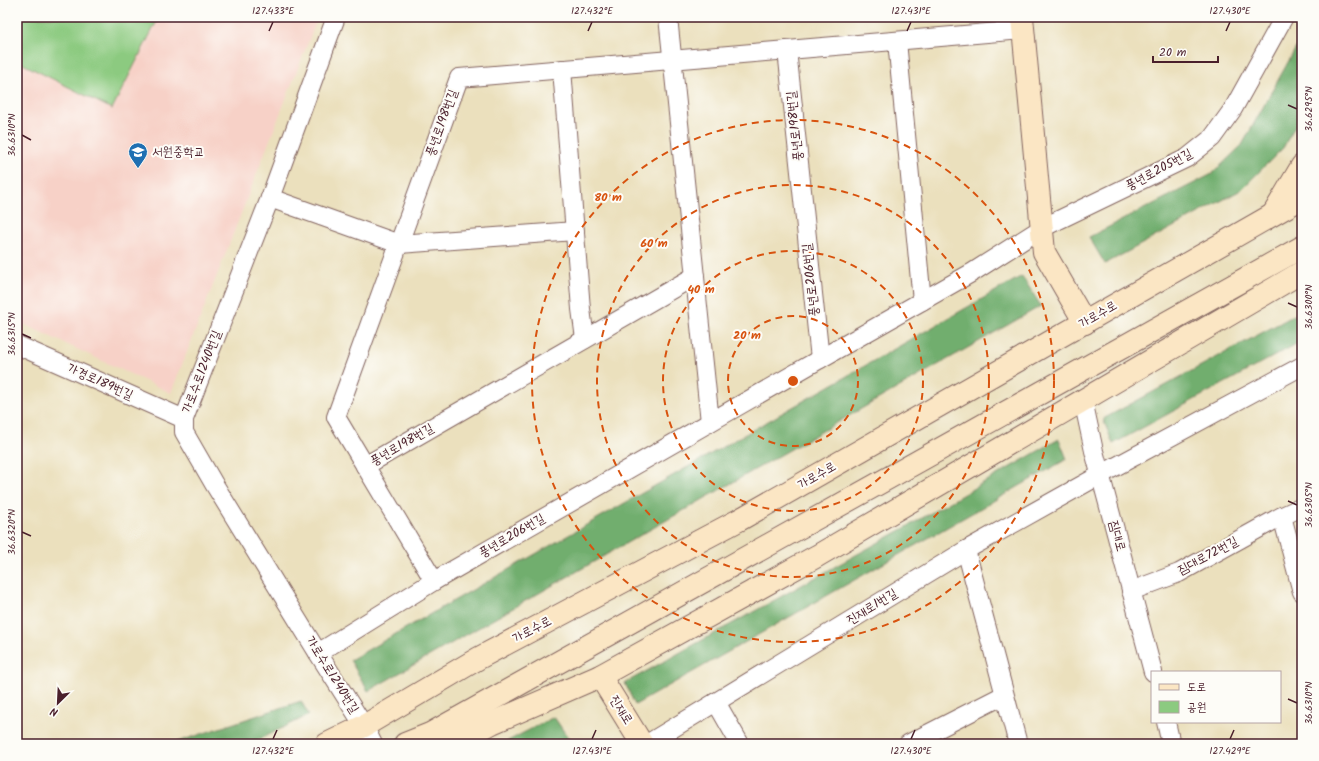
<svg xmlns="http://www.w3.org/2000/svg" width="1319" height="761" font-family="Kalam,'Poor Story',sans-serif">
	<rect width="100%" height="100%" fill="#fdfcf7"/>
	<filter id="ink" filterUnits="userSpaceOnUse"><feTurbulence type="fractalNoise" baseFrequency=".025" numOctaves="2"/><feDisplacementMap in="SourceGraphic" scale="8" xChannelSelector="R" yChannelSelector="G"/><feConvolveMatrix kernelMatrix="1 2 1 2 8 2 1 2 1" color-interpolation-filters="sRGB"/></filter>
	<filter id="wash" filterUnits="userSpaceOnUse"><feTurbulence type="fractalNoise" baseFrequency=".012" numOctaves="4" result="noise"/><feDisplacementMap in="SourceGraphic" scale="16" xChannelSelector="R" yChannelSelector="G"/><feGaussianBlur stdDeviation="0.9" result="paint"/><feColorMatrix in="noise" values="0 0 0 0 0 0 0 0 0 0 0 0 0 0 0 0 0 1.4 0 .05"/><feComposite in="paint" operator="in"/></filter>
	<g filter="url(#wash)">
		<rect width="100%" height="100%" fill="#ebe0bd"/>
		<polygon fill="#f7d1c7" points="17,17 318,17 171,393 17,321"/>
		<polygon fill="#8cca80" stroke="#6b7456" points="17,17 159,17 112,109 17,61"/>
		<g fill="#71ae6e" stroke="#5e664c">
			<polygon points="1302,37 1302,113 1283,148 1241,190 1105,264 1089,237 1212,174 1242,145"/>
			<polygon points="1022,276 1041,306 368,691 350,660"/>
			<polygon points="1302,311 1302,341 1113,444 1103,419"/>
			<polygon points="1059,439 1067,459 635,705 625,683 910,525"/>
			<polygon points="301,701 309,715 250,744 171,744"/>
			<polygon points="554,717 571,742 566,744 502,744"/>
		</g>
	</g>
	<g filter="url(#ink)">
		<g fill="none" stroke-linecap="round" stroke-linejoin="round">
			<defs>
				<g id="street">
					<polyline points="336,17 270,198 184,419 184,432 214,484 318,653 364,726 373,744"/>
					<polyline points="668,17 710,422"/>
					<polyline points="897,41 922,301"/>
					<polyline points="787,50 820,359"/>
					<polyline points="562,69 581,309 585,339"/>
					<polyline points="270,198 399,244 575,231"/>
					<polyline points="17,345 184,419"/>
					<polyline points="1083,400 1094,451 1153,672"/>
					<polyline points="365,466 695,276"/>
					<polyline points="1282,516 1302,592"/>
					<polyline points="966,550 1018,744"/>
					<polyline points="434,581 336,417 459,78 1023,30"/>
					<polyline points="1131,591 1179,573 1278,518 1302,507"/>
					<polyline points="318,653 434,581 820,359 973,272 1042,228 1187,158 1212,138 1233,109 1284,17"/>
					<polyline points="716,702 740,744"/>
					<polyline points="1166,722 1171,744"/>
					<polyline points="647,744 966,550 1100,475 1302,366"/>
					<polyline points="908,744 1004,695"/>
				</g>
				<g id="secondary">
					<polyline points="1022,17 1044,252 1085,323"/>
					<polyline points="1274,213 1302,166"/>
					<polyline points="600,676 642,744"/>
					<polyline points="327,744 364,726 479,658 739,520 1302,198"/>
					<polyline points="405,744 430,734 1302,247"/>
					<polyline points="453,744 492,723 600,676 817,556 1302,272"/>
				</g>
			</defs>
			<use href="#street" stroke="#82635e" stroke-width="20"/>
			<use href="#secondary" stroke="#82635e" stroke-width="24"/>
			<use href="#street" stroke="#fff" stroke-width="18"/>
			<use href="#secondary" stroke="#fbe6c4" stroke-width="22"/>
		</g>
	</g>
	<path fill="none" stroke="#4a1f2b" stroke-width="1.5" d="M269 31 273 22M588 31 592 22M907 31 911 22M1226 31 1230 22M1288 105 1297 109M22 135 31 140M1288 303 1297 307M22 334 31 338M1288 501 1297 505M22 532 31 536M1288 699 1297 703M273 739 277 730M592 739 596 730M911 739 915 730M1230 739 1234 730"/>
	<g fill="none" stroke="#d8530f" stroke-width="2" stroke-dasharray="7 5">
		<circle cx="793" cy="381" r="65"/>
		<circle cx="793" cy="381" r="130"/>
		<circle cx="793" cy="381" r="196"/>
		<circle cx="793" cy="381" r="261"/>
	</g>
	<defs>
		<symbol id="school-pin" viewBox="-11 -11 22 30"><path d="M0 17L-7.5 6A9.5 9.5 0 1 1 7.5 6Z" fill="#1f6fb2" stroke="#fdfcf7"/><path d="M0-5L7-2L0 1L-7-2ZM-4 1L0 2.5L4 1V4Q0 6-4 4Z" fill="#fff"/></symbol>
	</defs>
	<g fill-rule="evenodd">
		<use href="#school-pin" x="127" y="141" width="22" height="30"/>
	</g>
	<g text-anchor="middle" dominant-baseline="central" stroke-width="4" stroke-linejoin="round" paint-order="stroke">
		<g font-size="13" fill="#4a1f2b" stroke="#fdfcf7">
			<text transform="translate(442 123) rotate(-70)">풍년로198번길</text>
			<text transform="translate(795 126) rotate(-96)">풍년로198번길</text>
			<text transform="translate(1159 170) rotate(-28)">풍년로205번길</text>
			<text transform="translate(811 280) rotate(-96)">풍년로206번길</text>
			<text transform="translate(1098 315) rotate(-30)">가로수로</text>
			<text transform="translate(202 372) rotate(-69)">가로수로1240번길</text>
			<text transform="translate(100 382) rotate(24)">가경로189번길</text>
			<text transform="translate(402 445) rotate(-30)">풍년로198번길</text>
			<text transform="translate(817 476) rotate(-30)">가로수로</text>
			<text transform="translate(512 536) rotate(-30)">풍년로206번길</text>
			<text transform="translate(1117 536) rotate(75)">짐대로</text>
			<text transform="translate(1208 556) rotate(-28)">짐대로72번길</text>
			<text transform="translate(872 607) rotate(-31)">진재로1번길</text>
			<text transform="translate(532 630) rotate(-28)">가로수로</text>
			<text transform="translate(332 675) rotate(58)">가로수로1240번길</text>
			<text transform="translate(621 710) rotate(58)">진재로</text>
		</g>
		<g font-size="13" fill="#4a1f2b" stroke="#fdfcf7" text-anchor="start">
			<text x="152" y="152">서원중학교</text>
		</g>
	</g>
	<circle cx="793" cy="381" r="6" fill="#d8530f" stroke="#fdfcf7" stroke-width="2"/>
	<g font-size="12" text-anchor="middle" font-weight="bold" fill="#d8530f" stroke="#fdfcf7" stroke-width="4" stroke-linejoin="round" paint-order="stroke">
		<text x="608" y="201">80 m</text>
		<text x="654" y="247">60 m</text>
		<text x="701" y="293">40 m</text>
		<text x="747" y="339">20 m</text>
	</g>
	<rect width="1319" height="761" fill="none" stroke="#fdfcf7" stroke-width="44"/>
	<rect x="1151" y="671" width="130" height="52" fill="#fdfcf7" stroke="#b5a4a5"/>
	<rect x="1159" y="684" width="20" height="6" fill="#fbe6c4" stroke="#b5a4a5"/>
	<text x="1187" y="691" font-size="12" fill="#4a1f2b">도로</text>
	<rect x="1159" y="701" width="20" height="12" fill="#8cca80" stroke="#b5a4a5"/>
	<text x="1187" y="711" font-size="12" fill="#4a1f2b">공원</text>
	<g transform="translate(58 703) rotate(204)" stroke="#fdfcf7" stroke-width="3" paint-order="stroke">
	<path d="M0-3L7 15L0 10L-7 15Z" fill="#4a1f2b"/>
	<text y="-6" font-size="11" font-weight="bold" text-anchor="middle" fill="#4a1f2b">N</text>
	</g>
	<path d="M1153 56v6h65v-6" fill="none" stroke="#4a1f2b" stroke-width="2"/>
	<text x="1159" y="56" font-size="12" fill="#4a1f2b" stroke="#fdfcf7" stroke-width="3" paint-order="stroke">20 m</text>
	<rect x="22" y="22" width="1275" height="717" fill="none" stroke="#4a1f2b" stroke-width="1.5"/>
	<g font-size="10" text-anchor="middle" fill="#4a1f2b">
		<text x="273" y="14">127.433°E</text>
		<text x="592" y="14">127.432°E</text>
		<text x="911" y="14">127.431°E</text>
		<text x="1230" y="14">127.430°E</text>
		<text transform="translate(1308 109) rotate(-90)" y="4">36.6295°N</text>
		<text transform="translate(11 135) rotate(-90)" y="4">36.6310°N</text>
		<text transform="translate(1308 307) rotate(-90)" y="4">36.6300°N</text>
		<text transform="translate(11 334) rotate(-90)" y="4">36.6315°N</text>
		<text transform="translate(1308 505) rotate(-90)" y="4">36.6305°N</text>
		<text transform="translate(11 532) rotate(-90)" y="4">36.6320°N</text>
		<text transform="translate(1308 703) rotate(-90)" y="4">36.6310°N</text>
		<text x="273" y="754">127.432°E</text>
		<text x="592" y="754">127.431°E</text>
		<text x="911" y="754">127.430°E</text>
		<text x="1230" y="754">127.429°E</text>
	</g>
</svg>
